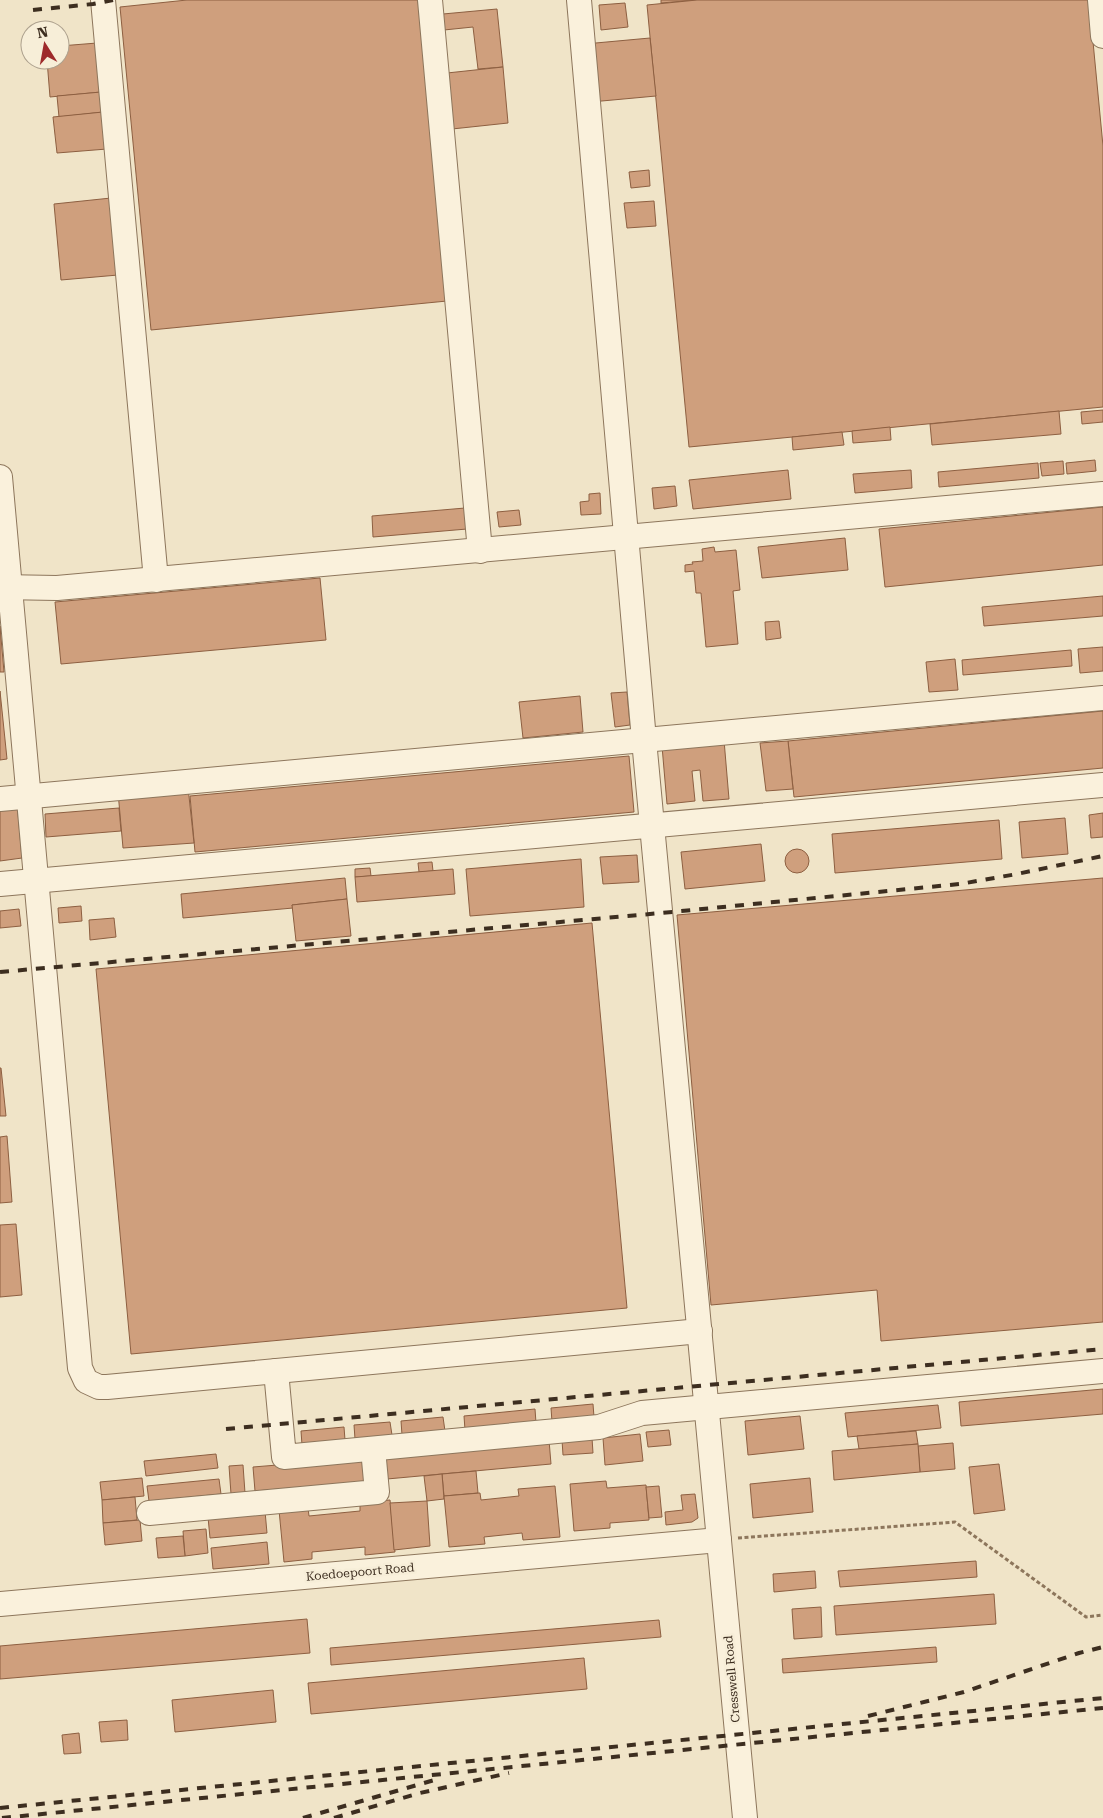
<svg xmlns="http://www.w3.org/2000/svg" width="1103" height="1818" font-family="'Roboto Serif',serif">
	<rect width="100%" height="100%" fill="#f0e4c8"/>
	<g fill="#cf9f7d" stroke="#8d5f41">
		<polygon points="187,0 418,0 447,301 151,330 120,7"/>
		<polygon points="661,0 697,0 661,3"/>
		<polygon points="697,0 1089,0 1103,146 1103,407 689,447 647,5"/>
		<polygon points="625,3 628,27 601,30 599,5"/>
		<polygon points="497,9 503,67 478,69 473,27 444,30 443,14"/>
		<polygon points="650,38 656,96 580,103 574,45"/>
		<polygon points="97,43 101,92 50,97 47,60 60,60 60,46"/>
		<polygon points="503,67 508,123 452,129 447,73"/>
		<polygon points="101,92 103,112 59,117 57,96"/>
		<polygon points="103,112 107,149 57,153 53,117"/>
		<polygon points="649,170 650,186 631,188 629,172"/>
		<polygon points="111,198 118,275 61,280 54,204"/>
		<polygon points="654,201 656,226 627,228 624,203"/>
		<polygon points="1103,410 1103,422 1082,424 1081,412"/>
		<polygon points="1059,411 1061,434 932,445 930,424"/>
		<polygon points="890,427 891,440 853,443 852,431"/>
		<polygon points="842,432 844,445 793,450 792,437"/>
		<polygon points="1095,460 1096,471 1067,474 1066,463"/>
		<polygon points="1063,461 1064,474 1042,476 1040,463"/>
		<polygon points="1038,463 1039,478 939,487 938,472"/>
		<polygon points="788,470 791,499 693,509 689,480"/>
		<polygon points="911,470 912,488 855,493 853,474"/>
		<polygon points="675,486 677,506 654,509 652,488"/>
		<polygon points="600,493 601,514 581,515 580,502 589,501 589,494"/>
		<polygon points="1103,507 1103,565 885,587 879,529"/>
		<polygon points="465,508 467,529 373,537 372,516"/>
		<polygon points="519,510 521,525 499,527 497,512"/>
		<polygon points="845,538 848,570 762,578 758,547"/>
		<polygon points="714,547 715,552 736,550 740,590 733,591 738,644 706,647 701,593 696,593 694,571 685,572 685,565 693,564 692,562 703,561 702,549"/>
		<polygon points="320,578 326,640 61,664 55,602"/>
		<polygon points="1103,596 1103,616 984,626 982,607"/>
		<polygon points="779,621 781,638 766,640 765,622"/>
		<polygon points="0,626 4,672 0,672"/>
		<polygon points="1103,647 1103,671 1080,673 1078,649"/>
		<polygon points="1071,650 1072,666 963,675 962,660"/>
		<polygon points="955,659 958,690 929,692 926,662"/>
		<polygon points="0,691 7,759 0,760"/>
		<polygon points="627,692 630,725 615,727 611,693"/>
		<polygon points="580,696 583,732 523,738 519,702"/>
		<polygon points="1103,711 1103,768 794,797 788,741"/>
		<polygon points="724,740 729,799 703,801 700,770 692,771 695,801 667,804 662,746"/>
		<polygon points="788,741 793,789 766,791 760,743"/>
		<polygon points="629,756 634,812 195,852 190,796"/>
		<polygon points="188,787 194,843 123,848 118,792"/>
		<polygon points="17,802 22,858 0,861 0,804"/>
		<polygon points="119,808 121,831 46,837 45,814"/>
		<polygon points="1103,813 1103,837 1091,838 1089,815"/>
		<polygon points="1065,818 1068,854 1022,858 1019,822"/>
		<polygon points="999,820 1002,859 835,873 832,834"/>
		<polygon points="761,844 765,881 685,889 681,852"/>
		<circle cx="797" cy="861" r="12"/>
		<polygon points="637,855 639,882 603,884 600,857"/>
		<polygon points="581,859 584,907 470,916 466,869"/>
		<polygon points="432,862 433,871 419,872 418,863"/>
		<polygon points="370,868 371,876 355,877 355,869"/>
		<polygon points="453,869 455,894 357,902 355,877"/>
		<polygon points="345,878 347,899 292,905 293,908 183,918 181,894"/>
		<polygon points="1103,878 1103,1322 881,1341 877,1290 711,1305 677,915"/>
		<polygon points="347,899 351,936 296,941 292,905"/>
		<polygon points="81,906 82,921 59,923 58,908"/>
		<polygon points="19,909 21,926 0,928 0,911"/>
		<polygon points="114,918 116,937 90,940 89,920"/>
		<polygon points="592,923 627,1308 131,1354 96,969"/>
		<polygon points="0,1068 1,1068 6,1116 0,1116"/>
		<polygon points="7,1136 12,1202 0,1203 0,1137"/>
		<polygon points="16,1224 22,1295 0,1297 0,1225"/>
		<polygon points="1103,1389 1103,1414 961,1426 959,1402"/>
		<polygon points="593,1404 594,1417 552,1422 551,1408"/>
		<polygon points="938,1405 941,1428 848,1437 845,1413"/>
		<polygon points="535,1409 536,1423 465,1430 464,1416"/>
		<polygon points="800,1416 804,1449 748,1455 745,1421"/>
		<polygon points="443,1417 445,1431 402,1435 401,1421"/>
		<polygon points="390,1422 392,1435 355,1439 354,1425"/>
		<polygon points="344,1427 345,1440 302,1445 301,1431"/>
		<polygon points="669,1430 671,1445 648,1447 646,1432"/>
		<polygon points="916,1431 918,1444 859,1449 857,1436"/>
		<polygon points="640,1434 643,1461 605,1465 603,1438"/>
		<polygon points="592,1438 593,1453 563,1455 562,1440"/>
		<polygon points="549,1440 551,1464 387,1479 385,1455"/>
		<polygon points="953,1443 955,1469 920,1472 918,1446"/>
		<polygon points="918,1444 920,1472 834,1480 832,1451"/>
		<polygon points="216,1454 218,1468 146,1476 144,1461"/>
		<polygon points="363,1458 365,1482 255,1491 253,1467"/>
		<polygon points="999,1464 1005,1510 974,1514 969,1467"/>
		<polygon points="243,1465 245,1493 231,1494 229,1466"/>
		<polygon points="476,1471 478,1493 444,1496 442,1474"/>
		<polygon points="442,1474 444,1499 427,1501 424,1476"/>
		<polygon points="142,1478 144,1496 102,1500 100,1482"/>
		<polygon points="810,1478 813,1512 753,1518 750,1484"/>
		<polygon points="219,1479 221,1494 149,1501 147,1486"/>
		<polygon points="606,1481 607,1488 646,1485 649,1520 610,1523 610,1528 574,1531 570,1484"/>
		<polygon points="555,1486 560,1537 523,1540 522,1533 484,1537 485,1544 449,1547 444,1496 480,1493 481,1500 519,1496 518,1489"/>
		<polygon points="659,1486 662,1517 649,1518 646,1487"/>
		<polygon points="695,1494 698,1518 692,1522 666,1525 665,1512 683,1510 681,1495"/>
		<polygon points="135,1497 137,1520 103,1523 102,1500"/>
		<polygon points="390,1500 395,1552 365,1555 365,1547 312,1552 312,1559 284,1562 279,1510 308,1508 309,1516 360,1511 360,1503"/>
		<polygon points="427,1501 430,1546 394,1550 390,1503"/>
		<polygon points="265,1511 267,1533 210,1538 208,1517"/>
		<polygon points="140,1520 142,1541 105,1545 103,1523"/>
		<polygon points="206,1529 208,1553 185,1556 183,1531"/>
		<polygon points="183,1536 185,1556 158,1558 156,1538"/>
		<polygon points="267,1542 269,1564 213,1569 211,1548"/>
		<polygon points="976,1561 977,1577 840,1587 838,1571"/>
		<polygon points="815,1571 816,1588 774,1592 773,1574"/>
		<polygon points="994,1594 996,1624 836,1635 834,1606"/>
		<polygon points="821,1607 822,1637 794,1639 792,1609"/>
		<polygon points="307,1619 310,1653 0,1679 0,1646"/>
		<polygon points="659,1620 661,1637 331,1665 330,1648"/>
		<polygon points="936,1647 937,1662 783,1673 782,1659"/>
		<polygon points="584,1658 587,1689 311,1714 308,1683"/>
		<polygon points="273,1690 276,1722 175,1732 172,1700"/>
		<polygon points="127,1720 128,1740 101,1742 99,1722"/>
		<polygon points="79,1733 81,1753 64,1754 62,1735"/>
	</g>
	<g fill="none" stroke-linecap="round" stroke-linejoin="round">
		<defs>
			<g id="minor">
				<polyline points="103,0 156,580"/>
				<polyline points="430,0 480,551"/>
				<polyline points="579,0 644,740 745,1818"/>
				<polyline points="1100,0 1103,36"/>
				<polyline points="0,477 80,1368 86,1381 99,1387 107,1387 700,1331"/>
				<polyline points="0,587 57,588 1103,494"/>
				<polyline points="0,799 1103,698"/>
				<polyline points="0,884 1103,785"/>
				<polyline points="276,1371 284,1457 599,1427 642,1413 1103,1371"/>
				<polyline points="149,1513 377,1492 373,1449"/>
				<polyline points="0,1604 719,1540"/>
			</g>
		</defs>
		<use href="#minor" stroke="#8d765c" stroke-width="26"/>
		<polyline stroke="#8d765c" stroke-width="3" stroke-dasharray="4 2.5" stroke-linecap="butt" points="738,1538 955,1522 1086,1617 1103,1615"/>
		<use href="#minor" stroke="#faf1dc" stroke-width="24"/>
		<g stroke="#3d2e20" stroke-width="4" stroke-dasharray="9 9" stroke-linecap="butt">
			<polyline points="33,10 93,4 113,0"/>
			<polyline points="0,972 661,913 960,884 1017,874 1103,856"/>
			<polyline points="226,1429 1103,1349"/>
			<polyline points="868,1716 964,1692 1079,1653 1103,1647"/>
			<polyline points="0,1808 1103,1698"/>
			<polyline points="2,1818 1103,1708"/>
			<polyline points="303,1818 438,1779"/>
			<polyline points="334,1818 420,1793 509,1773"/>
		</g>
	</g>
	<g text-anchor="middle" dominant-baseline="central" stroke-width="5" stroke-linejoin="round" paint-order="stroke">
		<g font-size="12" fill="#3d2e20" stroke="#f7eed8">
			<text transform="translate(360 1572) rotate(-5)">Koedoepoort Road</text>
			<text transform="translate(732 1679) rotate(-95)">Cresswell Road</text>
		</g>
	</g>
	<g transform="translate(45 45) rotate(349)"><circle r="24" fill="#f7eed8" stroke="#ada18e"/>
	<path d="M0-4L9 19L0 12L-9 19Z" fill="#9e2a2b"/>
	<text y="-8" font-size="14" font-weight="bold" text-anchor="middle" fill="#3d2e20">N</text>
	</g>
</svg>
